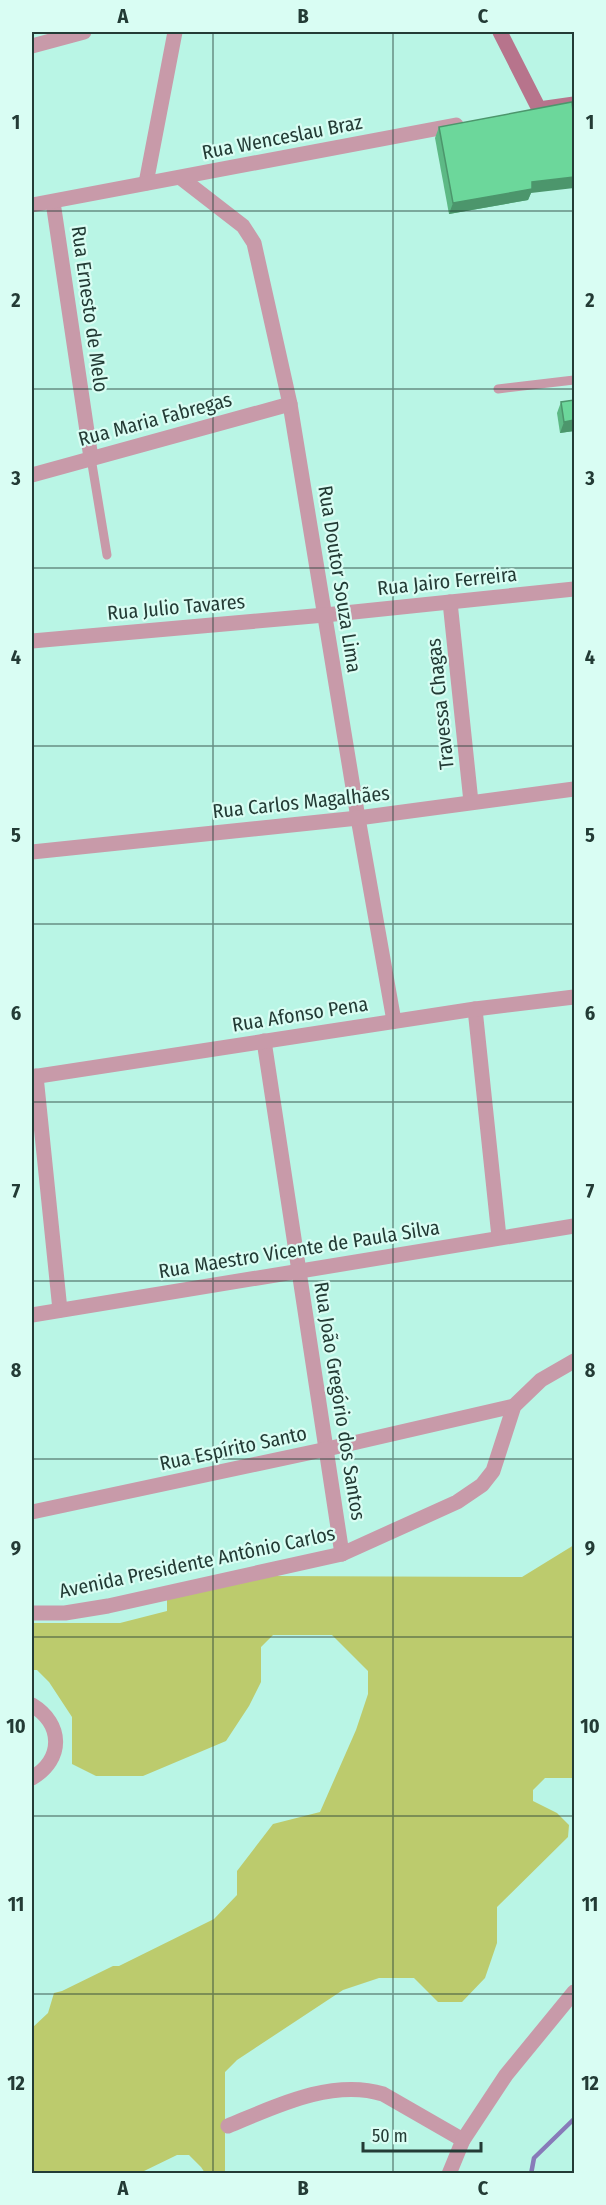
<svg xmlns="http://www.w3.org/2000/svg" width="606" height="2205" font-family="'Fira Sans Condensed',sans-serif">
	<rect width="100%" height="100%" fill="#b9f5e5"/>
	<polygon fill="#bccb6d" points="574,1545 574,1778 545,1778 533,1790 533,1801 557,1813 569,1825 568,1837 497,1907 497,1943 485,1978 462,2002 438,2002 414,1978 379,1978 343,1990 237,2060 225,2072 225,2173 205,2173 201,2167 189,2155 177,2155 140,2173 32,2173 32,2028 48,2013 54,1993 62,1991 113,1966 119,1966 214,1919 237,1895 237,1871 273,1824 320,1812 356,1730 368,1694 368,1671 332,1635 273,1635 261,1647 261,1682 249,1706 226,1741 143,1776 96,1776 72,1764 72,1717 49,1682 37,1670 32,1670 32,1623 120,1623 167,1611 167,1599 273,1576 522,1577"/>
	<g fill="none" stroke-linecap="round" stroke-linejoin="round">
		<polyline stroke="#887bb9" stroke-width="4.5" points="531,2174 534,2158 574,2119"/>
		<g stroke="#c89aa9" stroke-width="9">
			<polyline points="498,389 574,380"/>
			<polyline points="91,458 107,555"/>
		</g>
		<g stroke="#c89aa9" stroke-width="15">
			<polyline points="32,46 84,32"/>
			<polyline points="181,178 243,226 254,243 290,404 358,818 394,1021"/>
			<polyline points="146,183 175,32"/>
			<polyline points="53,202 91,458"/>
			<polyline points="32,205 456,125"/>
			<polyline points="32,475 290,404"/>
			<polyline points="450,602 471,802"/>
			<polyline points="32,641 325,615 574,589"/>
			<polyline points="32,852 358,818 574,789"/>
			<polyline points="475,1009 499,1237"/>
			<polyline points="264,1041 342,1554"/>
			<polyline points="36,1076 60,1310"/>
			<polyline points="32,1077 475,1009 574,997"/>
			<polyline points="32,1315 574,1226"/>
			<polyline points="32,1512 327,1449 514,1406"/>
			<polyline points="32,1613 65,1613 108,1606 342,1554 457,1502 482,1485 493,1471 514,1406 541,1380 574,1361"/>
			<path d="M32 1705C63 1724 64 1759 32 1778"/>
			<path d="M228 2126C274 2107 332 2078 383 2094L463 2140"/>
		</g>
		<polyline stroke="#c89aa9" stroke-width="15" points="449,2174 463,2140 506,2075 574,1992"/>
		<polyline stroke="#b7748c" stroke-width="15" points="500,32 539,109 574,104"/>
	</g>
	<g fill="#5db985">
		<polygon points="439,127 531,193 528,200 449,214 435,138"/>
		<polygon points="574,400 574,431 560,433 557,413 561,402"/>
	</g>
	<g fill="#4c966c">
		<polygon points="574,177 574,188 531,193 528,200 449,214 453,203 532,182"/>
		<polygon points="574,420 574,431 560,433 564,422"/>
	</g>
	<g fill="#6cd79b" stroke="#4c966c" stroke-width="1.5">
		<polygon points="572,102 574,121 574,177 532,182 532,189 453,203 439,127"/>
		<polygon points="574,400 574,420 564,422 561,402"/>
	</g>
	<path fill="none" stroke="#233b35" stroke-width="1.5" stroke-opacity="0.55" d="M213 32V2174M393 32V2174M32 211H574M32 389H574M32 568H574M32 746H574M32 924H574M32 1102H574M32 1281H574M32 1459H574M32 1637H574M32 1816H574M32 1994H574"/>
	<g text-anchor="middle" dominant-baseline="central" stroke-width="4.5" stroke-linejoin="round" paint-order="stroke">
		<g font-size="20" fill="#233b35" stroke="#d9fdf3">
			<text transform="translate(282 137) rotate(-11)">Rua Wenceslau Braz</text>
			<text transform="translate(90 309) rotate(82)">Rua Ernesto de Melo</text>
			<text transform="translate(155 419) rotate(-15)">Rua Maria Fabregas</text>
			<text transform="translate(340 579) rotate(81)">Rua Doutor Souza Lima</text>
			<text transform="translate(447 581) rotate(-6)">Rua Jairo Ferreira</text>
			<text transform="translate(176 607) rotate(-5)">Rua Julio Tavares</text>
			<text transform="translate(440 704) rotate(-96)">Travessa Chagas</text>
			<text transform="translate(301 802) rotate(-6)">Rua Carlos Magalhães</text>
			<text transform="translate(300 1014) rotate(-9)">Rua Afonso Pena</text>
			<text transform="translate(299 1249) rotate(-9)">Rua Maestro Vicente de Paula Silva</text>
			<text transform="translate(340 1401) rotate(81)">Rua João Gregório dos Santos</text>
			<text transform="translate(233 1448) rotate(-12)">Rua Espírito Santo</text>
			<text transform="translate(197 1562) rotate(-12)">Avenida Presidente Antônio Carlos</text>
		</g>
	</g>
	<rect width="606" height="2205" fill="none" stroke="#d9fdf3" stroke-width="66"/>
	<path d="M363 2142v9h118v-9" fill="none" stroke="#233b35" stroke-width="3"/>
	<text x="372" y="2142" font-size="18" fill="#233b35" stroke="#d9fdf3" stroke-width="4.5" paint-order="stroke">50 m</text>
	<rect x="33" y="33" width="540" height="2139" fill="none" stroke="#233b35" stroke-width="2"/>
	<g font-size="20" text-anchor="middle" font-weight="bold" fill="#233b35">
		<text x="123" y="23">A</text>
		<text x="303" y="23">B</text>
		<text x="483" y="23">C</text>
		<text x="16" y="129">1</text>
		<text x="590" y="129">1</text>
		<text x="16" y="307">2</text>
		<text x="590" y="307">2</text>
		<text x="16" y="485">3</text>
		<text x="590" y="485">3</text>
		<text x="16" y="664">4</text>
		<text x="590" y="664">4</text>
		<text x="16" y="842">5</text>
		<text x="590" y="842">5</text>
		<text x="16" y="1020">6</text>
		<text x="590" y="1020">6</text>
		<text x="16" y="1198">7</text>
		<text x="590" y="1198">7</text>
		<text x="16" y="1377">8</text>
		<text x="590" y="1377">8</text>
		<text x="16" y="1555">9</text>
		<text x="590" y="1555">9</text>
		<text x="16" y="1733">10</text>
		<text x="590" y="1733">10</text>
		<text x="16" y="1911">11</text>
		<text x="590" y="1911">11</text>
		<text x="16" y="2090">12</text>
		<text x="590" y="2090">12</text>
		<text x="123" y="2195">A</text>
		<text x="303" y="2195">B</text>
		<text x="483" y="2195">C</text>
	</g>
</svg>
